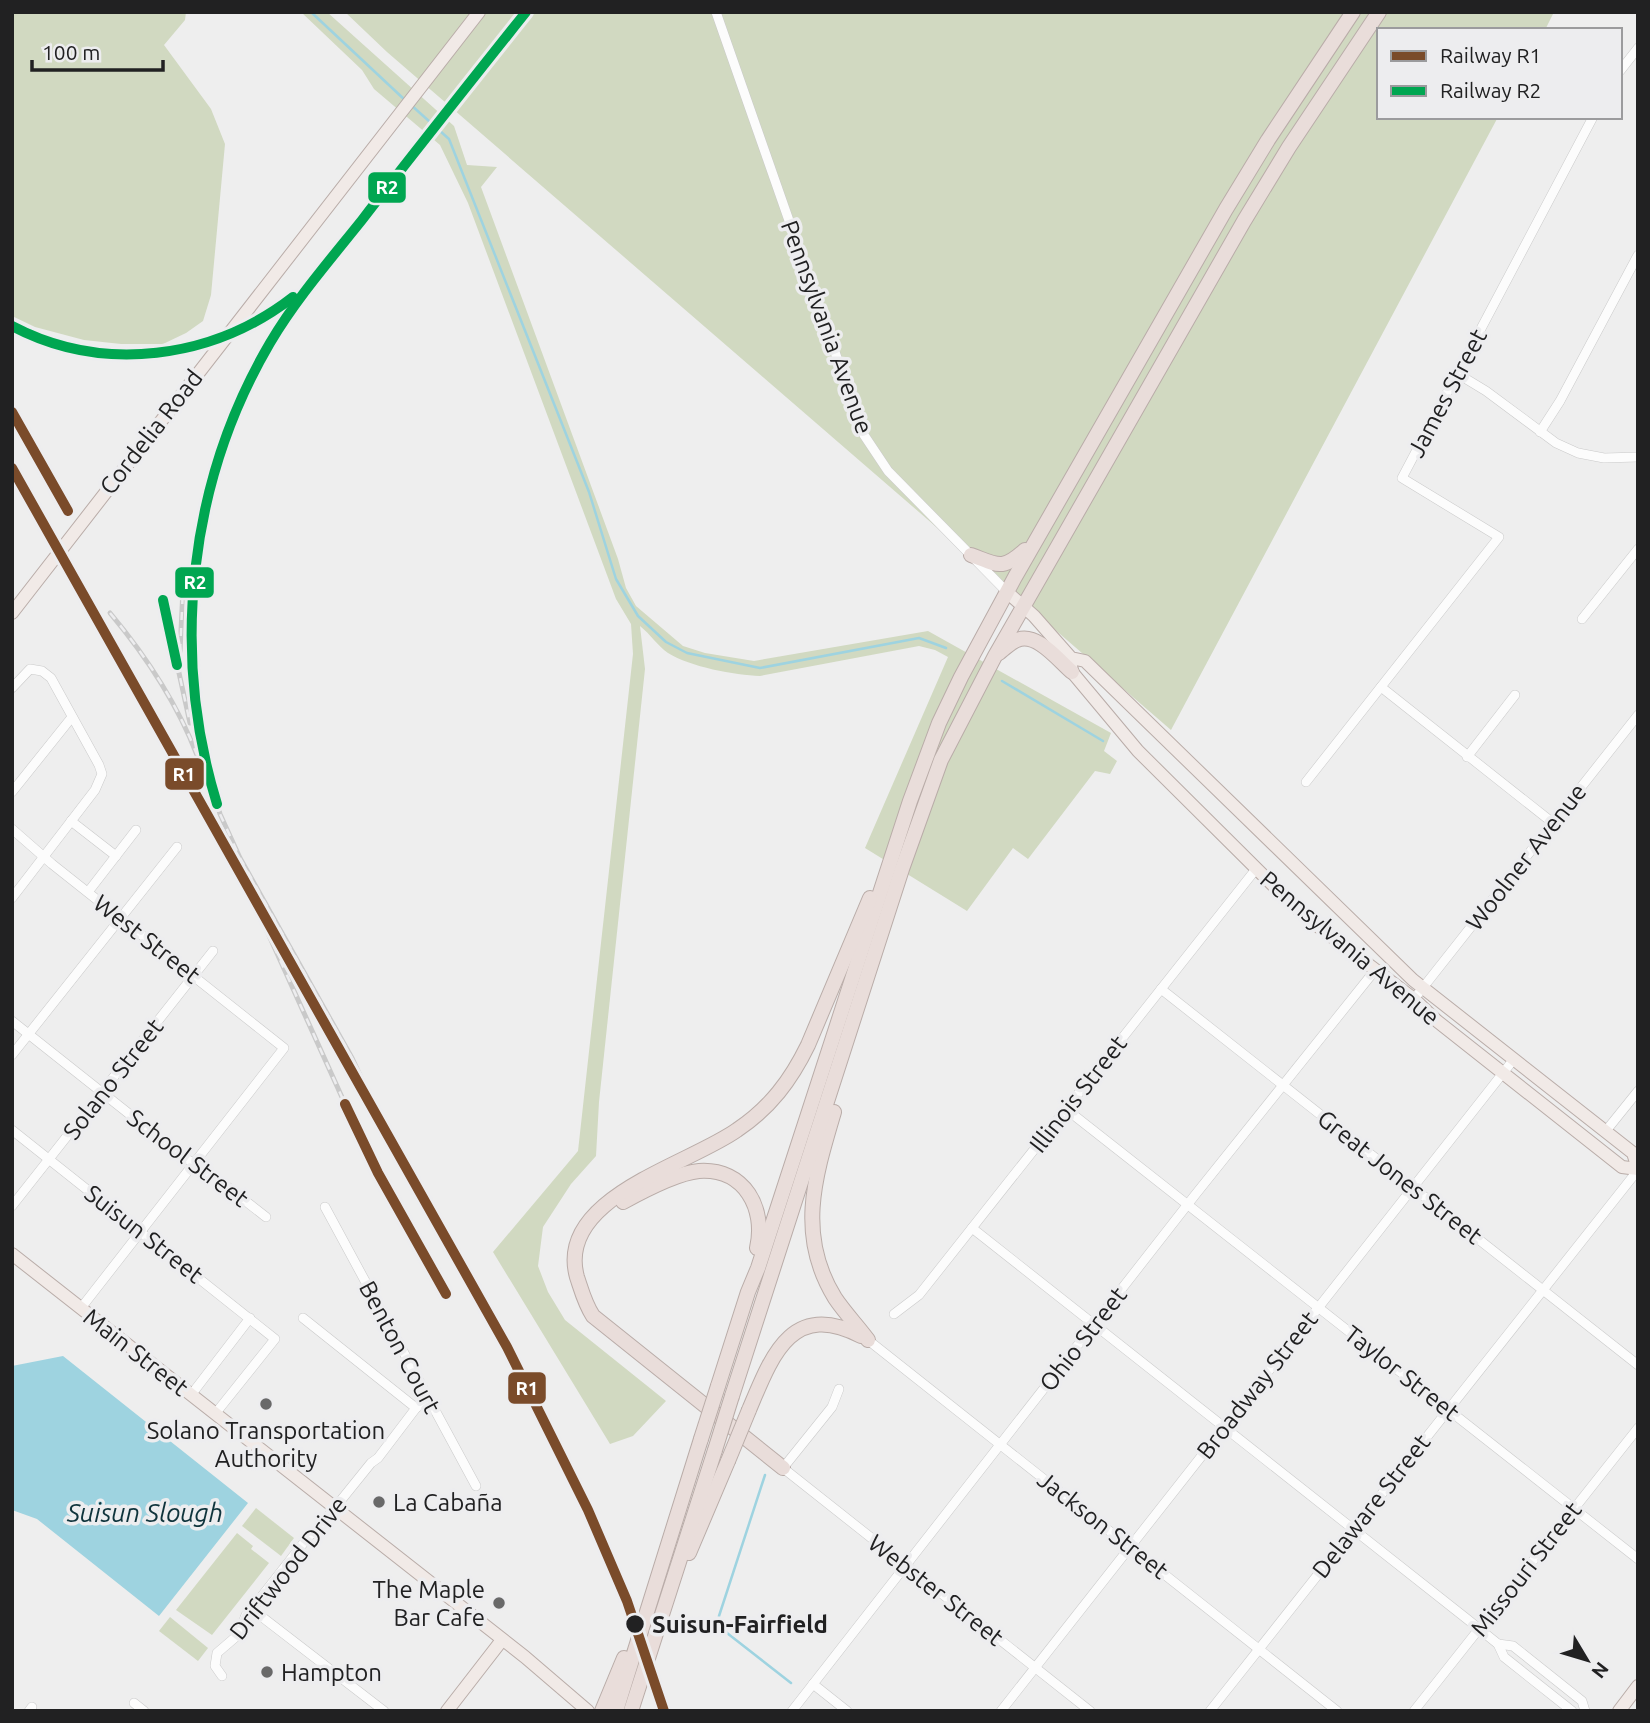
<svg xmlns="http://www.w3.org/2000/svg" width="1650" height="1723" font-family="Ubuntu,sans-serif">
	<rect width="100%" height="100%" fill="#eee"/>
	<g fill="#d1d9c1">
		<polygon points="12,12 186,12 185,20 164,45 211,109 225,144 211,295 203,321 186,333 163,344 121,344 84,340 35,327 12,316"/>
		<path d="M301 12H327L454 126 467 165 497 167 481 187 618 559 626 588 636 606 683 646 705 653 754 661 928 631 1111 733 1104 751 1117 761 1110 774 1095 771 1028 859 1013 848 967 911 865 848 948 657 935 650 919 646 760 676C735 675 690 667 668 653 658 646 650 634 640 626L645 669 599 1102 596 1156 571 1184 543 1227 538 1266 548 1292 565 1320 666 1401 633 1436 610 1444 493 1252 578 1151 633 654 631 624 616 599 468 203 440 145 374 89 362 70Z"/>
		<polygon points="345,12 1554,12 1545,30 1379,30 1379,117 1498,117 1171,730 387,52"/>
		<polygon points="256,1508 294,1538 281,1556 242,1526"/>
		<polygon points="237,1533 253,1546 251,1549 269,1563 212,1635 176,1610"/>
		<polygon points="170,1617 208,1648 198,1661 159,1631"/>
	</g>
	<polygon fill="#9ed3e0" points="63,1356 248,1503 159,1616 37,1519 12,1510 12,1366"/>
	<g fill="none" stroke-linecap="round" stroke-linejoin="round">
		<g stroke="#9ed3e0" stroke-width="2.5">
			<polyline points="311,12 406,101"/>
			<polyline points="411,105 449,139 589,492 616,579 638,616 666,642 687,653 760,668 919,638 946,648"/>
			<polyline points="1002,681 1103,741"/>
			<polyline points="765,1475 719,1616 719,1622 727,1633 791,1683"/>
		</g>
		<defs>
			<g id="minor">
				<polyline points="716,12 864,435 888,471 1007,592"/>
				<polyline points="1620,71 1638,48"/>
				<polyline points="1458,374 1486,391 1556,443 1578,453 1604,458 1638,457"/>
				<polyline points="1540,432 1560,401 1638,255"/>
				<polyline points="1582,619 1638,549"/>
				<polyline points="1381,687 1553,823"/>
				<polyline points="12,688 30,669 42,671 51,678 99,765 102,774 95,790 12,898"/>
				<polyline points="1467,757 1515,695"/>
				<polyline points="1306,782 1499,537 1402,478 1593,117"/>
				<polyline points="12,792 72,717"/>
				<polyline points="71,821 116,856"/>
				<polyline points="12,829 52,864 284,1048 81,1308"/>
				<polyline points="88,892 136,830"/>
				<polyline points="1161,989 1638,1365"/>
				<polyline points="1414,999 1638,715"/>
				<polyline points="12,1021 186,1159 202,1167 266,1217"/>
				<polyline points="12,1055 177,847"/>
				<polyline points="1066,1109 1638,1559"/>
				<polyline points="12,1130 275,1339 215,1414"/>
				<polyline points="1605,1132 1638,1091"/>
				<polyline points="12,1206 213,951"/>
				<polyline points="325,1207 476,1486"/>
				<polyline points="972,1228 1467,1619 1498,1644 1504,1657 1572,1711"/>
				<polyline points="894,1314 919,1295 1256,869"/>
				<polyline points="303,1318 416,1408"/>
				<polyline points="868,1340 1337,1711"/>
				<polyline points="839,1389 832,1407 783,1468 1090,1711"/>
				<polyline points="191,1395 250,1318"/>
				<polyline points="253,1610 384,1711"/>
				<polyline points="1498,1644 1513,1646 1582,1701 1585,1711"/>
				<polyline points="222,1676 215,1666 217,1653 238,1635 246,1615 253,1610 258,1601 309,1536 317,1530 371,1463 378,1458 416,1408 429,1400"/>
				<polyline points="813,1684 847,1711"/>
				<polyline points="134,1703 144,1711"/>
				<polyline points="29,1711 32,1707"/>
				<polyline points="792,1711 1195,1195 1376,969"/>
				<polyline points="1001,1711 1514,1059"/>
				<polyline points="1210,1711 1638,1170"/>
				<polyline points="1414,1711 1638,1428"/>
			</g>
			<g id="major">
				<polyline points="1007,592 1034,616 1071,658 1085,661 1413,980 1633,1153 1638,1169"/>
				<polyline points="12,613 479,12"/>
				<polyline points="1071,665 1072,672 1138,751 1284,896 1311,921 1414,999 1437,1021 1622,1167 1638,1169"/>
				<polyline points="12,1254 525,1657 588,1711"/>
				<polyline points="447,1711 502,1640"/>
				<polyline points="1619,1711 1638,1686"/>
			</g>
			<g id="highway">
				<path d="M971 555C998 565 1002 571 1025 550"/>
				<path d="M999 653C1004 649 1010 643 1017 640 1037 632 1058 660 1072 672"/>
				<path d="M834 1112C815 1176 796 1235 835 1298 845 1313 857 1325 868 1340"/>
				<path d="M623 1202C643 1191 677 1173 699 1171 745 1168 766 1209 757 1248"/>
				<polyline points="718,1386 748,1292 758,1268 910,801 939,723 961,677 1015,577 1226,209 1268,140 1353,12"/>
				<polyline points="732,1396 902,869 941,760 995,656 1244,221 1289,147 1379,12"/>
				<path d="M749 1410C771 1358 791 1299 861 1336"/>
				<path d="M783 1468 593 1316C585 1304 582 1292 577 1277 555 1198 688 1165 737 1130 770 1108 791 1080 808 1045L870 898"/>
				<polyline points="689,1553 728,1461"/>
				<polyline points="602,1711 624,1658"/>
				<polyline points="616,1711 701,1439"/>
				<polyline points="631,1711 715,1450"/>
			</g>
		</defs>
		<use href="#minor" stroke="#cacaca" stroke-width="10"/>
		<use href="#major" stroke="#b9aca8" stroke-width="14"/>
		<use href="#highway" stroke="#b9aca8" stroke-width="16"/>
		<use href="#minor" stroke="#fcfcfc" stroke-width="9"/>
		<use href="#major" stroke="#f1eae7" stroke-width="12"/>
		<use href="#highway" stroke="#e9ddda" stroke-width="14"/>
		<defs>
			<g id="rail">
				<path d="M12 326C102 374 223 361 298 292"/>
				<polyline points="12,412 68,511"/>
				<polyline points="163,600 190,723"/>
				<path d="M110 613C146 656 177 703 197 755"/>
				<polyline points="180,652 183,589"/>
				<polyline points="267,931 364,1146 446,1294"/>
				<polyline points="387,1133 352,1058 240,858 220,814 204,757 195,693 192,625 195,566 205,504 221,449 246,390 270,343 310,284 526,12"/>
			</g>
		</defs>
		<use href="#rail" stroke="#c9c9c9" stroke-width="5"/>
		<use href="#rail" stroke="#ededef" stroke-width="2.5" stroke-dasharray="8" stroke-linecap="butt"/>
		<defs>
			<g id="highway-bridge">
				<polyline points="701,1439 718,1386"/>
				<polyline points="715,1450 732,1396"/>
				<polyline points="728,1461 749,1410"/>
			</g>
		</defs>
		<use href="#highway-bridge" stroke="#b9aca8" stroke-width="16" stroke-linecap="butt"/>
		<use href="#highway-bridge" stroke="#e9ddda" stroke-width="14"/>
		<defs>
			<g id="rail-1">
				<polyline points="12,412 68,511"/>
				<polyline points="12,468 507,1347 588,1510 627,1601 664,1711"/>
				<polyline points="345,1104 378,1173 446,1294"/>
			</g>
			<g id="rail-2">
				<path d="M12 326C103 374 213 359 293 297"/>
				<polyline points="163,600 177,665"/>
				<path d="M217 804C170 651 189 481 270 343 296 299 330 260 362 220 416 150 471 81 526 12"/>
			</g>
		</defs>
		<use href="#rail-1" stroke="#ededef" stroke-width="16"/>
		<use href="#rail-2" stroke="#ededef" stroke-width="16"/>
		<use href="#rail-1" stroke="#7a4b2a" stroke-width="10"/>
		<use href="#rail-2" stroke="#00a651" stroke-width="10"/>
	</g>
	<g fill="#696969" stroke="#ededef" stroke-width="2.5">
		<circle cx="266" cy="1404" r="7"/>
		<circle cx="379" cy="1502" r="7"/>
		<circle cx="499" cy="1603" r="7"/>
		<circle cx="267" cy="1672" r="7"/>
	</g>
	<circle fill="#212122" stroke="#ededef" stroke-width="2.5" cx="635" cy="1624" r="10"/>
	<g text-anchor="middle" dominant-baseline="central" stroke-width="7" stroke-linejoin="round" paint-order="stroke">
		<g font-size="24" fill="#212122" stroke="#ededef">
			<text transform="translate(827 327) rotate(70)">Pennsylvania Avenue</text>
			<text transform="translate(1447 393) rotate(-62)">James Street</text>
			<text transform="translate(151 432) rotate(-52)">Cordelia Road</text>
			<text transform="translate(1526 857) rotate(-52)">Woolner Avenue</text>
			<text transform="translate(147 939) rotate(38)">West Street</text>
			<text transform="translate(1350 948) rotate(40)">Pennsylvania Avenue</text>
			<text transform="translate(113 1079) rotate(-52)">Solano Street</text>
			<text transform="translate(1078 1094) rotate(-52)">Illinois Street</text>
			<text transform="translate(188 1158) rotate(37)">School Street</text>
			<text transform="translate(1400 1177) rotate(38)">Great Jones Street</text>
			<text transform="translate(144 1234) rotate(38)">Suisun Street</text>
			<text transform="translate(1083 1339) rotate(-52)">Ohio Street</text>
			<text transform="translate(400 1347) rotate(62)">Benton Court</text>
			<text transform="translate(136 1352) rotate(38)">Main Street</text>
			<text transform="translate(1402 1373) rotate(38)">Taylor Street</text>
			<text transform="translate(1257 1385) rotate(-52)">Broadway Street</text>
			<text transform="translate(1371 1506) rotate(-52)">Delaware Street</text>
			<text transform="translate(1103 1525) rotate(38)">Jackson Street</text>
			<text transform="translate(288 1568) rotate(-52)">Driftwood Drive</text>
			<text transform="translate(1526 1569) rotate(-52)">Missouri Street</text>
			<text transform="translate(936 1590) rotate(38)">Webster Street</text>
		</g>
		<g font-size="24" fill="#212122" stroke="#ededef" text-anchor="start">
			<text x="266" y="1430" text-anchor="middle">Solano Transportation<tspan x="266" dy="28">Authority</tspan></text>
			<text x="393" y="1502">La Cabaña</text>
			<text x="485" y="1589" text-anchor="end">The Maple<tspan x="485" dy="28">Bar Cafe</tspan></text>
			<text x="281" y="1672">Hampton</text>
		</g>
		<g font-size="24" font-weight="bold" fill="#212122" stroke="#ededef" text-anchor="start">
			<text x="652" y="1624">Suisun-Fairfield</text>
		</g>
		<g font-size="26" font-style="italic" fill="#0f343c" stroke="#ededef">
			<text x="145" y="1512">Suisun Slough</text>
		</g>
	</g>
	<g stroke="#ededef" stroke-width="2.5">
		<rect x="367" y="171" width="40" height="33" rx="7" fill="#00a651"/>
		<rect x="174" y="566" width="41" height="33" rx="7" fill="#00a651"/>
		<rect x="164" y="757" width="41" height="34" rx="7" fill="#7a4b2a"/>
		<rect x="507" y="1371" width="40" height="34" rx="7" fill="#7a4b2a"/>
	</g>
	<g font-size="19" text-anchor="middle" font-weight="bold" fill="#fff">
		<text x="387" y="194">R2</text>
		<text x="195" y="589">R2</text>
		<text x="184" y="781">R1</text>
		<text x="527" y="1395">R1</text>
	</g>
	<rect width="1650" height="1723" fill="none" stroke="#212122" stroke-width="28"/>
	<rect x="1377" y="28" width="245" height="91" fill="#ededef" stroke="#9b9b9d" stroke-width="2"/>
	<rect x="1391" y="51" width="35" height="10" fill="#7a4b2a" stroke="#9b9b9d" stroke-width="2"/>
	<text x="1440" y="63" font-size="21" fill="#212122">Railway R1</text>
	<rect x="1391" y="86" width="35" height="10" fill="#00a651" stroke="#9b9b9d" stroke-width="2"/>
	<text x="1440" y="98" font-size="21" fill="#212122">Railway R2</text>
	<g transform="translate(1587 1660) rotate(128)" stroke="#ededef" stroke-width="5" paint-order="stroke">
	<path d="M0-5L12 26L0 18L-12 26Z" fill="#212122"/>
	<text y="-10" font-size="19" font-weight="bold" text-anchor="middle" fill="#212122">N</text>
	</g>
	<path d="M32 60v10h131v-10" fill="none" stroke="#212122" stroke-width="3.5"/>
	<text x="42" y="60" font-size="21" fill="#212122" stroke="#ededef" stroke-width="5" paint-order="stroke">100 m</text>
</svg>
